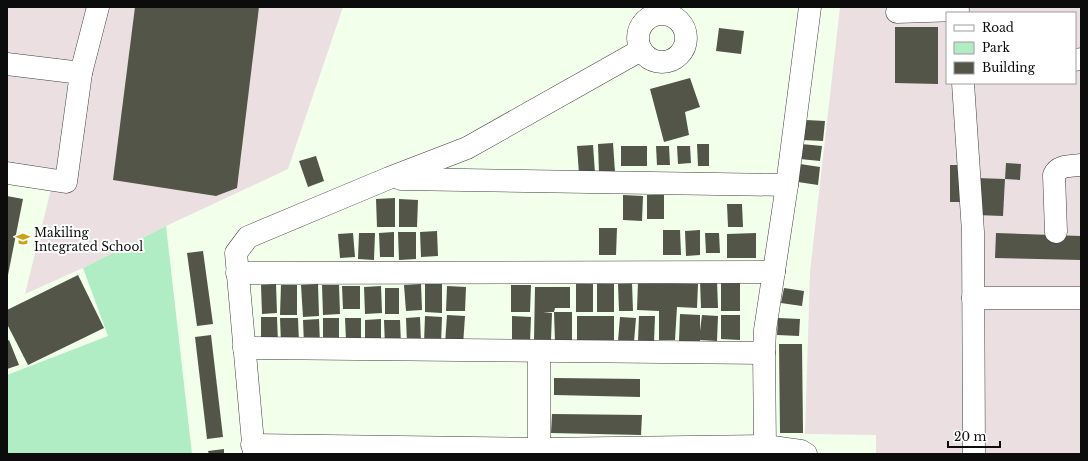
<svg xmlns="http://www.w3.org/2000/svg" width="1088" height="461" font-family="'Libre Baskerville',serif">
	<rect width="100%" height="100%" fill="#f2ffea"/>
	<g fill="#ecdfe2" fill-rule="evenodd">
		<polygon points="7,7 343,7 288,169 166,226 83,268 25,294 52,185 7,180"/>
		<path d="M840 7H1081V454H876V435L805 434 810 272ZM947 13H1075V83H947Z"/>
	</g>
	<polygon fill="#b1edc4" points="166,226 192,454 7,454 7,375 108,336 83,268"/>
	<g fill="#525547">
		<polygon points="135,7 259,7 237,188 216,196 113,180"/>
		<polygon points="895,27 938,27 938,84 895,83"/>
		<polygon points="719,28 744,31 741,54 716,51"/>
		<polygon points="690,78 700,107 685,112 689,135 664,142 650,89"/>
		<polygon points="806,120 825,121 823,141 803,140"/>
		<polygon points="613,143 615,172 599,173 598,144"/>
		<polygon points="697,144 709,144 709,166 698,166"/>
		<polygon points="801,144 822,146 820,161 800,159"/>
		<polygon points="593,145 595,173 579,174 577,146"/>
		<rect x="621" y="146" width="26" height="20"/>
		<polygon points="656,146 669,146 670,165 657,165"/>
		<polygon points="677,146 690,146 691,163 678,164"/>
		<polygon points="316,156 324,181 308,187 299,161"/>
		<polygon points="1006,163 1021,164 1020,180 1005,179"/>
		<polygon points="800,164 820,167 818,185 798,182"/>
		<polygon points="950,165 967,165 966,202 950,202"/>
		<polygon points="977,178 1005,179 1003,216 976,215"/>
		<polygon points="623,195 643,196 642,221 623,220"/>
		<rect x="647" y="195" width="17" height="24"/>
		<polygon points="7,196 23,199 8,275 7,275"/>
		<polygon points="395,198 395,227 377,227 376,199"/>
		<polygon points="399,199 418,200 417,227 399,227"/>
		<polygon points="727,204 742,204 743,227 728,227"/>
		<polygon points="599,228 617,228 616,255 599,255"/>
		<polygon points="663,230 680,230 681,255 663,255"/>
		<polygon points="700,230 700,255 686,256 685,231"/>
		<polygon points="437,231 438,256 421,257 420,232"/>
		<polygon points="394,232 394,257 380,257 379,233"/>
		<polygon points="398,232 416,232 416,259 399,260"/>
		<polygon points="353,233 355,257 340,258 338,234"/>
		<polygon points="359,233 375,233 374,260 358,259"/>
		<polygon points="705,233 719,233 720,253 706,253"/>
		<polygon points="756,233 756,258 727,258 727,234"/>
		<polygon points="996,233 1081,236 1081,260 995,258"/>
		<polygon points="203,251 213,324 197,326 187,253"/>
		<polygon points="78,275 104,328 28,365 7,324 7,310"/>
		<polygon points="700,281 717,281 718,308 701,308"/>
		<rect x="721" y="281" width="19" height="30"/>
		<polygon points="638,282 698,284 697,308 677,307 675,340 659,340 659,311 637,310"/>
		<polygon points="576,283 593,284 593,312 576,312"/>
		<polygon points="597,283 614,284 614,312 597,312"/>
		<polygon points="632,283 633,311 619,311 618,284"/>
		<polygon points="276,284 277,313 262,314 261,285"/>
		<polygon points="318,284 319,316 303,317 301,285"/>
		<polygon points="421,284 422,310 406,311 404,285"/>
		<polygon points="425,284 442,284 442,313 425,312"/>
		<polygon points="281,285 297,285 297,315 280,315"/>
		<polygon points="322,285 339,285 340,314 323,315"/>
		<polygon points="511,285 531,285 530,312 511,312"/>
		<polygon points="342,286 360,286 360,309 343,309"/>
		<polygon points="381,286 382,313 365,314 364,287"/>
		<polygon points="447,286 466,287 465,311 446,311"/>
		<polygon points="535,287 570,287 570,308 555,308 554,312 543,312 552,313 551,340 534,340"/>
		<rect x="385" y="288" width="14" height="26"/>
		<polygon points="784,288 804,291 802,306 781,303"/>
		<polygon points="554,312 572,312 572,342 555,342"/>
		<polygon points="680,314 700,315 700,331 702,315 718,316 717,341 700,340 700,343 679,342"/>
		<polygon points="447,315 465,316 463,345 445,344"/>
		<polygon points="721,315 740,315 740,340 721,339"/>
		<polygon points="425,316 442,317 441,343 424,343"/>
		<polygon points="512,316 531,317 530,342 512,342"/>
		<polygon points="577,316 614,316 614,344 577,342"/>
		<polygon points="639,316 655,316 654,342 638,341"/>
		<polygon points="261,317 277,317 278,343 261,343"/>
		<polygon points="420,317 421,343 407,344 406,318"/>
		<polygon points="620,317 636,318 634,342 618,341"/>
		<polygon points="280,318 298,318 299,343 281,343"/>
		<polygon points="323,318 339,318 339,343 323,344"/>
		<polygon points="345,318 361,318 361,341 346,341"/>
		<polygon points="778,318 800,319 799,336 777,335"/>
		<polygon points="319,319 320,344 304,345 303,320"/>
		<polygon points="381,319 381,342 365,342 365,320"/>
		<polygon points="384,320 400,320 401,345 385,346"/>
		<polygon points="211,335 223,437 207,439 195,337"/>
		<polygon points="9,340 19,365 7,369 7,341"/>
		<polygon points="779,344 802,344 803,433 780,433"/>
		<polygon points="554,378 640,379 640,397 554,395"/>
		<polygon points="552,414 642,415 641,435 551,433"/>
		<polygon points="224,449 224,454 209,454 208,451"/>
	</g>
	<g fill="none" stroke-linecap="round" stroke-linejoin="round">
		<defs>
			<g id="minor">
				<polyline points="897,12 958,10"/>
				<circle cx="662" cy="38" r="24"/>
				<polyline points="1075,60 1081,59"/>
				<polyline points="7,64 81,73"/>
				<polyline points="963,83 973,232 974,454"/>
				<polyline points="7,173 66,182 81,73 98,7"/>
				<polyline points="401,179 787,185"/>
				<path d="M1056 232 1054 175C1058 165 1072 166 1081 165"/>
				<polyline points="237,273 774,272"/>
				<polyline points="973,298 1081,298"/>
				<polyline points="244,348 764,353"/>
				<polyline points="539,351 539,449"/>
				<polyline points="252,445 539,449 765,446 801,451 806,454"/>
				<polyline points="765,446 764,353 765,330 787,185 810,7"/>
				<polyline points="254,454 236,253 248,237 389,178 467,148 641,50"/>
			</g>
		</defs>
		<use href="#minor" stroke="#3f3f3f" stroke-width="23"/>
		<use href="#minor" stroke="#fff" stroke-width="22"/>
	</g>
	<defs>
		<symbol id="school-bare" viewBox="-9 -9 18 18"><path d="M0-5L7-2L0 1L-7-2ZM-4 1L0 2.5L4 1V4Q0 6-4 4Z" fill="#c7a318" stroke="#fff" stroke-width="2.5" paint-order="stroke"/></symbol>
	</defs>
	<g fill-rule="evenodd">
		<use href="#school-bare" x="13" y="229" width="20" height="20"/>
	</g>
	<g text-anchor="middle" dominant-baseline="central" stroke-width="4" stroke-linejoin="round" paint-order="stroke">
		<g font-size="12" fill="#0c0c0c" stroke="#fff" text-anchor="start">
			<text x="34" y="232">Makiling<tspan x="34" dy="14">Integrated School</tspan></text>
		</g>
	</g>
	<rect width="1088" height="461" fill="none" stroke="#0c0c0c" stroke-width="16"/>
	<rect x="946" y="12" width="130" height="72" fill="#ffffff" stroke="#9e9e9e"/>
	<rect x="954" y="25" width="20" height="6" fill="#ffffff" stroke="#9e9e9e"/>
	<text x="982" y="32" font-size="12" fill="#0c0c0c">Road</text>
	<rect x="954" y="42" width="20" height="12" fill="#b1edc4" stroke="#9e9e9e"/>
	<text x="982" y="52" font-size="12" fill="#0c0c0c">Park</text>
	<rect x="954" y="62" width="20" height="12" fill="#525547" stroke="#9e9e9e"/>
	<text x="982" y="72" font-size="12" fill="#0c0c0c">Building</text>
	<path d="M948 441v6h52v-6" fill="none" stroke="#0c0c0c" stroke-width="2"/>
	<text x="954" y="441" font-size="12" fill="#0c0c0c" stroke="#ffffff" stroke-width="3" paint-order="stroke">20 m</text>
</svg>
